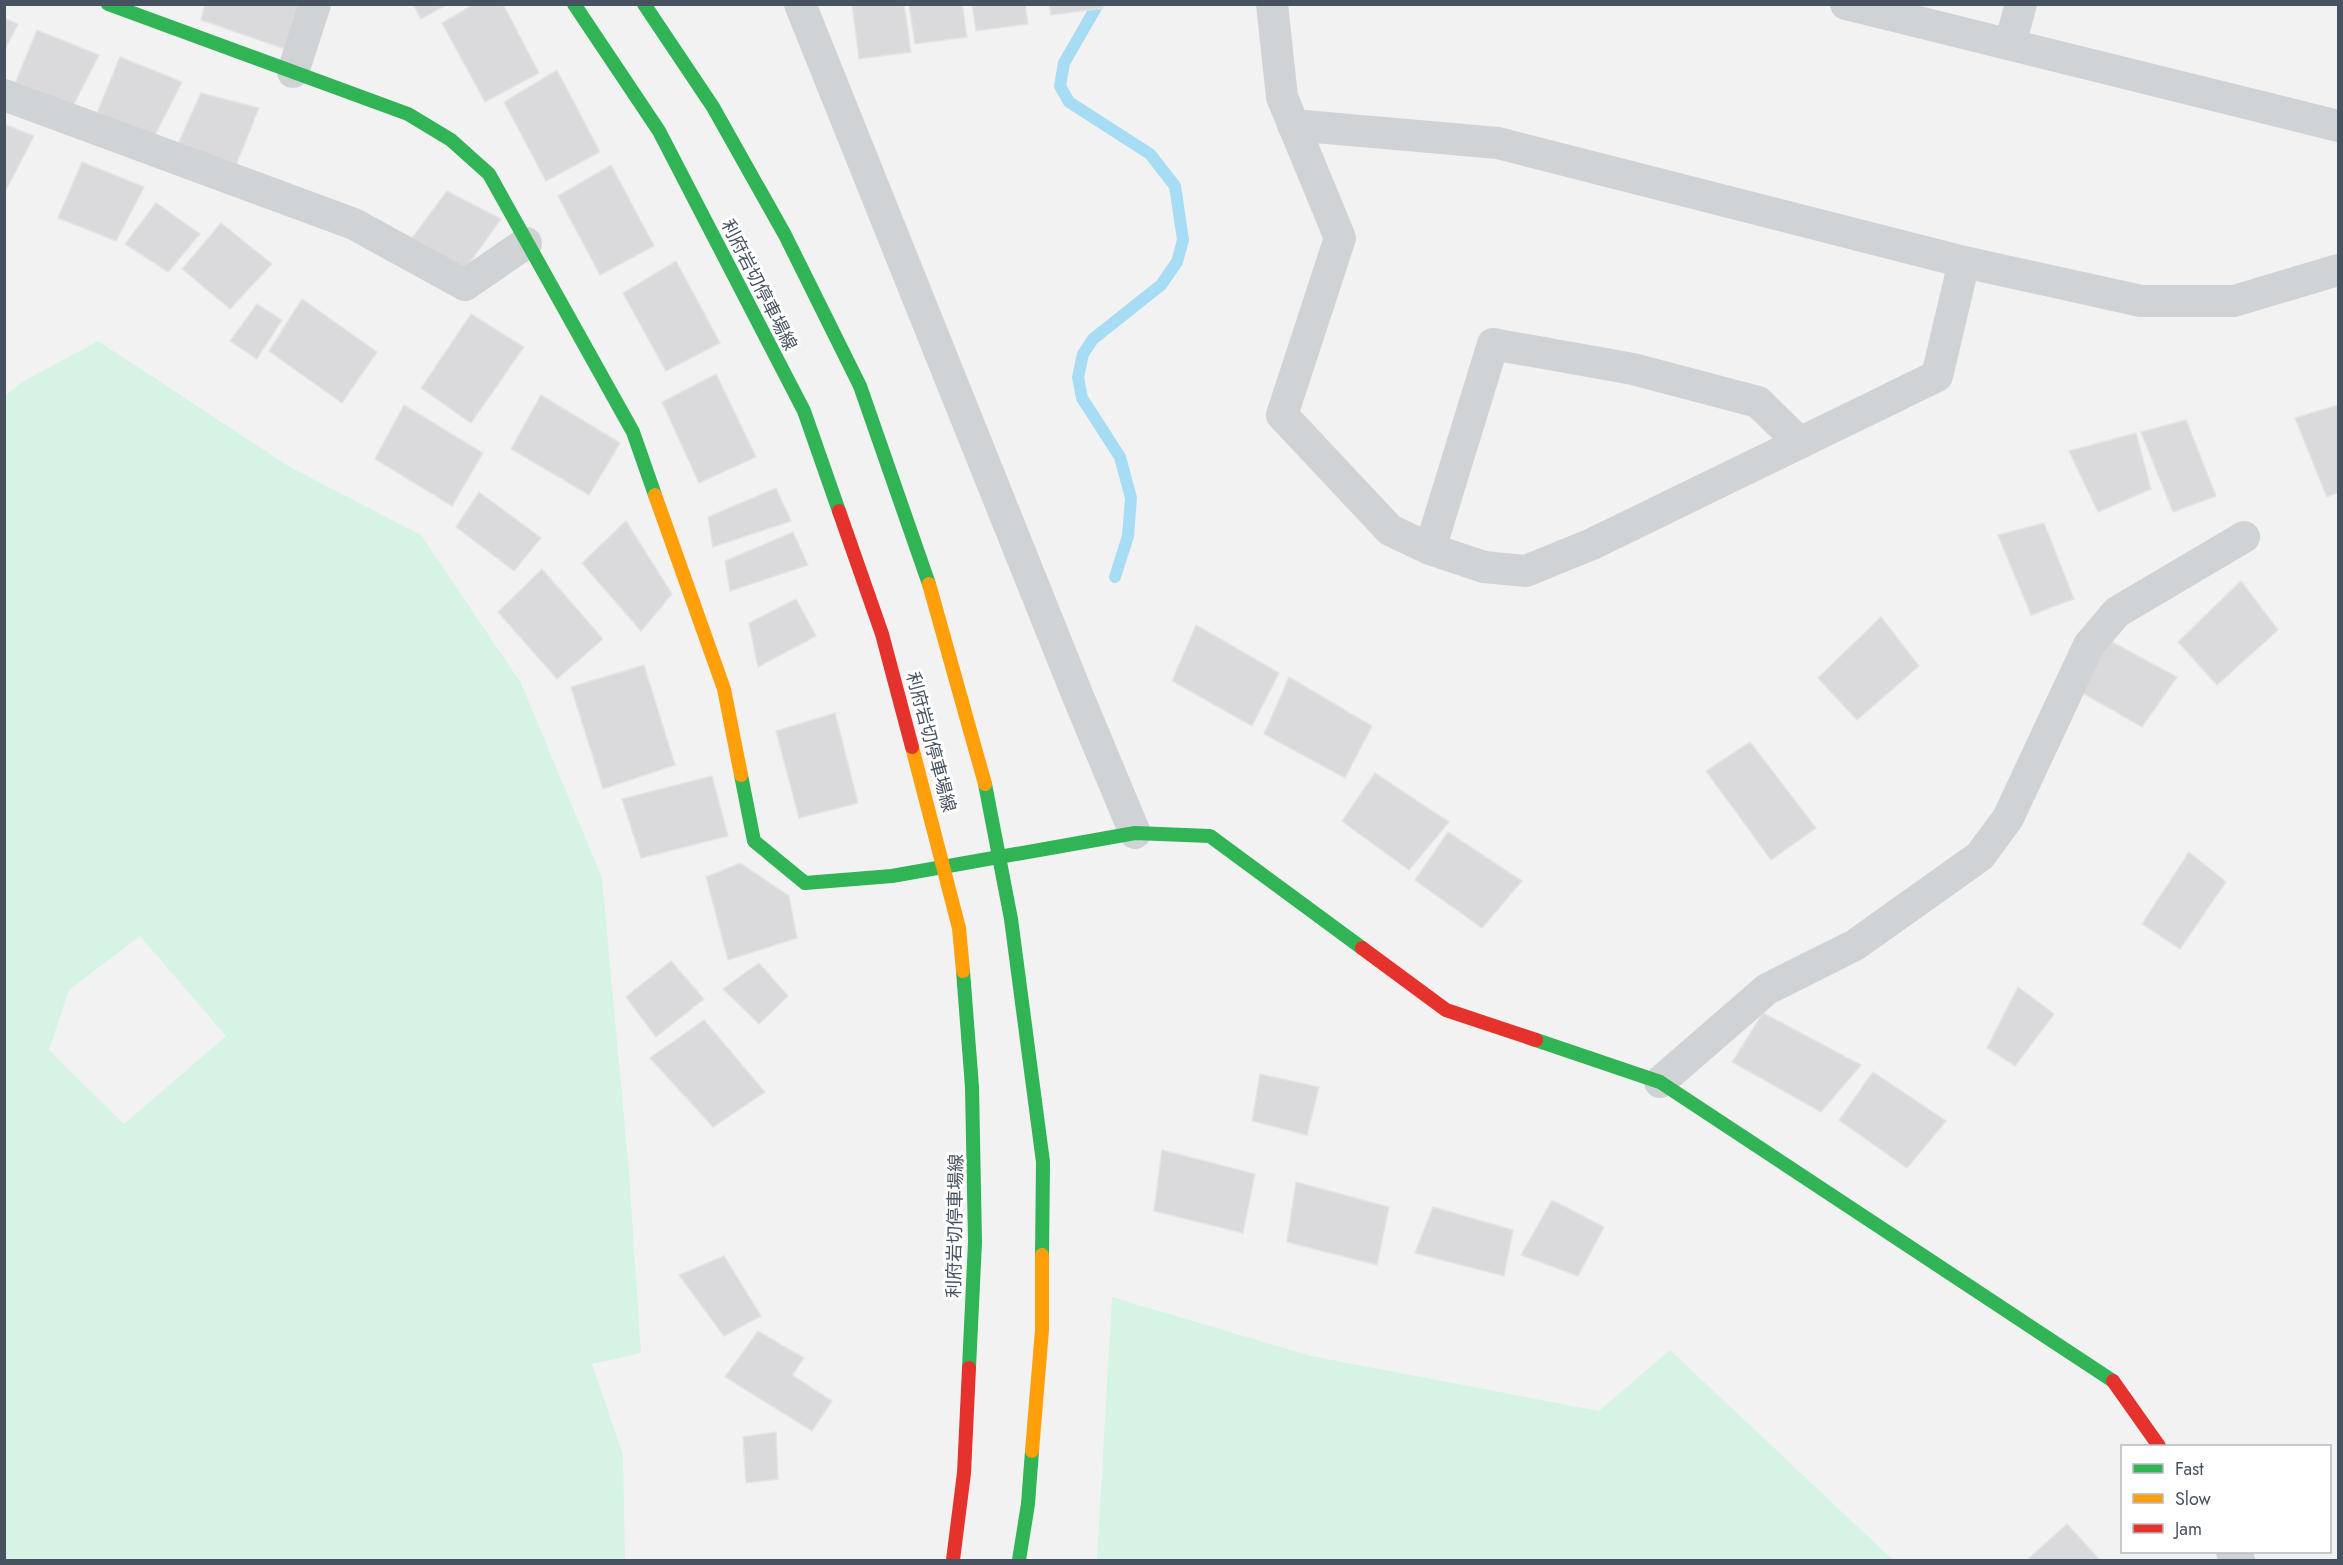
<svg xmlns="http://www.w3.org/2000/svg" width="2343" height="1565" font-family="Jost,'Noto Sans JP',sans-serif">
	<rect width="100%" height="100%" fill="#f3f2f2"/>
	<g fill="#d5f4e4" fill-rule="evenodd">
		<path d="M98 341 290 467 421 535 521 683 602 878 629 1172 641 1353 592 1364 623 1455 625 1560H5V396L22 382ZM140 936 226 1036 124 1124 49 1050 69 990Z"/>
		<polygon points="1112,1297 1311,1356 1599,1411 1670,1350 1893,1560 1097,1560"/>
	</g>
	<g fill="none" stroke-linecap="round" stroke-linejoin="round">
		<polyline stroke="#a6ddf5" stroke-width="12" points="1098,4 1064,63 1060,86 1069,102 1150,154 1175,186 1183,240 1177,262 1161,285 1093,339 1083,354 1078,377 1082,398 1120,457 1131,498 1128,536 1115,577"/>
	</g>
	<g fill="#dadadc" stroke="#e4e4e5" stroke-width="1.5">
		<polygon points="205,4 301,4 285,49 201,20"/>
		<polygon points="413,4 448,4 421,19"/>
		<polygon points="474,4 503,4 539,73 485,102 442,23"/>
		<polygon points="852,4 904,4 911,52 859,59"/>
		<polygon points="909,4 962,4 967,37 915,44"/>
		<polygon points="972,4 1025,4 1028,24 976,31"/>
		<polygon points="1049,4 1102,4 1103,8 1051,15"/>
		<polygon points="4,18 18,24 4,51"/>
		<polygon points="37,30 99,55 71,110 14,86"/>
		<polygon points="120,57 182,82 154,137 97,113"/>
		<polygon points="557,70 600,152 546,181 504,102"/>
		<polygon points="201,93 259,108 236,165 177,146"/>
		<polygon points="4,124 34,136 6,190 4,190"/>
		<polygon points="82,162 144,187 116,241 58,218"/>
		<polygon points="611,165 654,246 600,275 558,196"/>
		<polygon points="447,191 501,219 465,269 412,238"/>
		<polygon points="156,203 200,234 168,272 125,244"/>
		<polygon points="221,223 272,264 230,309 182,269"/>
		<polygon points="676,261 720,343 666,371 623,293"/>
		<polygon points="302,299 377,352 342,403 269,351"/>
		<polygon points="257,304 282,320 257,359 230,341"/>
		<polygon points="471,314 524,347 471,423 421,388"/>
		<polygon points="716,374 756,457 699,483 662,402"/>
		<polygon points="541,395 620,443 589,495 511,449"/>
		<polygon points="404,405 483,453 452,506 375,459"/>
		<polygon points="2338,405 2338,493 2327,497 2295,418"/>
		<polygon points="2186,420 2216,496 2173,512 2141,432"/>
		<polygon points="2136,433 2151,489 2098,512 2069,451"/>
		<polygon points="776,488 791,521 713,547 708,517"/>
		<polygon points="479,492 541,538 514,571 456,527"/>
		<polygon points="626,521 672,594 641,631 582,563"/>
		<polygon points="2044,523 2074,599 2031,615 1998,535"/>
		<polygon points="793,532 808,565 730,591 725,561"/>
		<polygon points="542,569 603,639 557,679 498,612"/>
		<polygon points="2241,581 2278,630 2217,685 2178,642"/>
		<polygon points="796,599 816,636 758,667 749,623"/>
		<polygon points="1881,617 1919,666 1857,720 1818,678"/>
		<polygon points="1196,625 1279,673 1252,726 1172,681"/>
		<polygon points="2099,635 2177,677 2142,727 2070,686"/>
		<polygon points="644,665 675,765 603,789 571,687"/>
		<polygon points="1289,677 1372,726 1345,778 1264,734"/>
		<polygon points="835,713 858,803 799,818 776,731"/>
		<polygon points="1750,742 1816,828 1771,860 1706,771"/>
		<polygon points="1375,773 1449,822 1409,870 1342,821"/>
		<polygon points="712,776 728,836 641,858 622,799"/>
		<polygon points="1448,832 1522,881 1482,928 1415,880"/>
		<polygon points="2189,852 2226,882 2180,949 2142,924"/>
		<polygon points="740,863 789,896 797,938 728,960 706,877"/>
		<polygon points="671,961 704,999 656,1037 626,997"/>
		<polygon points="759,963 788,996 759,1024 723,989"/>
		<polygon points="2018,987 2054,1014 2015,1066 1987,1048"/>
		<polygon points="1763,1013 1861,1065 1821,1112 1732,1062"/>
		<polygon points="704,1020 765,1092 713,1127 650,1058"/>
		<polygon points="1873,1072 1946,1121 1907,1168 1839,1120"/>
		<polygon points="1260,1074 1319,1087 1307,1135 1252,1121"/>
		<polygon points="1162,1150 1255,1174 1243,1233 1154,1211"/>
		<polygon points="1296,1182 1389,1207 1377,1265 1287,1242"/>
		<polygon points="1552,1200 1604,1227 1578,1276 1521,1255"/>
		<polygon points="1433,1207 1513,1230 1504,1276 1415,1253"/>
		<polygon points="724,1256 761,1316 724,1336 679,1275"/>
		<polygon points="758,1331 804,1358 792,1375 832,1401 812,1431 725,1377"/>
		<polygon points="776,1432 778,1479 746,1483 743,1437"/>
		<polygon points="2067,1524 2100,1560 2027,1560"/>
	</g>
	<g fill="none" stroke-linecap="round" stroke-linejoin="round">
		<g stroke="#d0d3d6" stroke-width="32">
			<polyline points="800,4 1077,694 1135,833"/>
			<polyline points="1272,4 1282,97 1340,238 1282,415 1390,530 1430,549 1484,567 1526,571 1592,544 1937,376 1964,262"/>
			<polyline points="1846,4 2338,126"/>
			<polyline points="2010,44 2021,4"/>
			<polyline points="293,72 315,4"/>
			<polyline points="4,95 354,224 465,285 526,243"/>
			<polyline points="1293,125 1498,143 1964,262 2141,301 2234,301 2338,270"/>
			<polyline points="1430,549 1493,344 1633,369 1758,402 1800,443"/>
			<polyline points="1660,1082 1767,989 1855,945 1980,856 2008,818 2089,645 2117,612 2244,537"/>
			<polyline points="2232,1552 2239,1560"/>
		</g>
		<g stroke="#30b455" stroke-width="14">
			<polyline points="108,4 408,114 451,140 489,174 633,432 655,495"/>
			<polyline points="574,4 659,131 804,411 839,511"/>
			<polyline points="644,4 713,107 785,235 860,386 929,584"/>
			<polyline points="741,775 754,841 805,883 892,876 1135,833 1210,836 1362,948"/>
			<polyline points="985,784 1011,919 1043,1162 1042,1255"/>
			<polyline points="963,971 972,1087 975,1242 969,1368"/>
			<polyline points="1536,1040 1660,1082 2113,1381"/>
			<polyline points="1019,1560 1028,1504 1032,1451"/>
		</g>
		<g stroke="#ff9f0a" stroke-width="14">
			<polyline points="655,495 724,689 741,775"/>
			<polyline points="929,584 985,784"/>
			<polyline points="912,747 959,928 963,971"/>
			<polyline points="1032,1451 1042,1330 1042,1255"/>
		</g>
		<g stroke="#e5322d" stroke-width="14">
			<polyline points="839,511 882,634 912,747"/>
			<polyline points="1362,948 1446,1010 1536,1040"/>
			<polyline points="2113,1381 2159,1446"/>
			<polyline points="953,1560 964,1473 969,1368"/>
		</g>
	</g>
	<g text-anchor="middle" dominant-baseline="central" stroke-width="6" stroke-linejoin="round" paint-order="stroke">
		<g font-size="18" fill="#475261" stroke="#fff">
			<text transform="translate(759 285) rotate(63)">利府岩切停車場線</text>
			<text transform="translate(931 742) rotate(75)">利府岩切停車場線</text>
			<text transform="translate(955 1226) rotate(-89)">利府岩切停車場線</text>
		</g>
	</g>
	<rect width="2343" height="1565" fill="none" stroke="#475261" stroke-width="12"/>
	<rect x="2121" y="1445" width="210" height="108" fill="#ffffff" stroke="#b5bac0" stroke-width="1.5"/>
	<rect x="2133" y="1464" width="30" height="9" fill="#30b455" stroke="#b5bac0" stroke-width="1.5"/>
	<text x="2175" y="1475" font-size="18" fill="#475261">Fast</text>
	<rect x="2133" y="1494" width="30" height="9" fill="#ff9f0a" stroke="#b5bac0" stroke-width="1.5"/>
	<text x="2175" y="1505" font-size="18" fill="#475261">Slow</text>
	<rect x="2133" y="1524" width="30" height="9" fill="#e5322d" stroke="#b5bac0" stroke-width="1.5"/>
	<text x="2175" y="1535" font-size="18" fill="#475261">Jam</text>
</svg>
